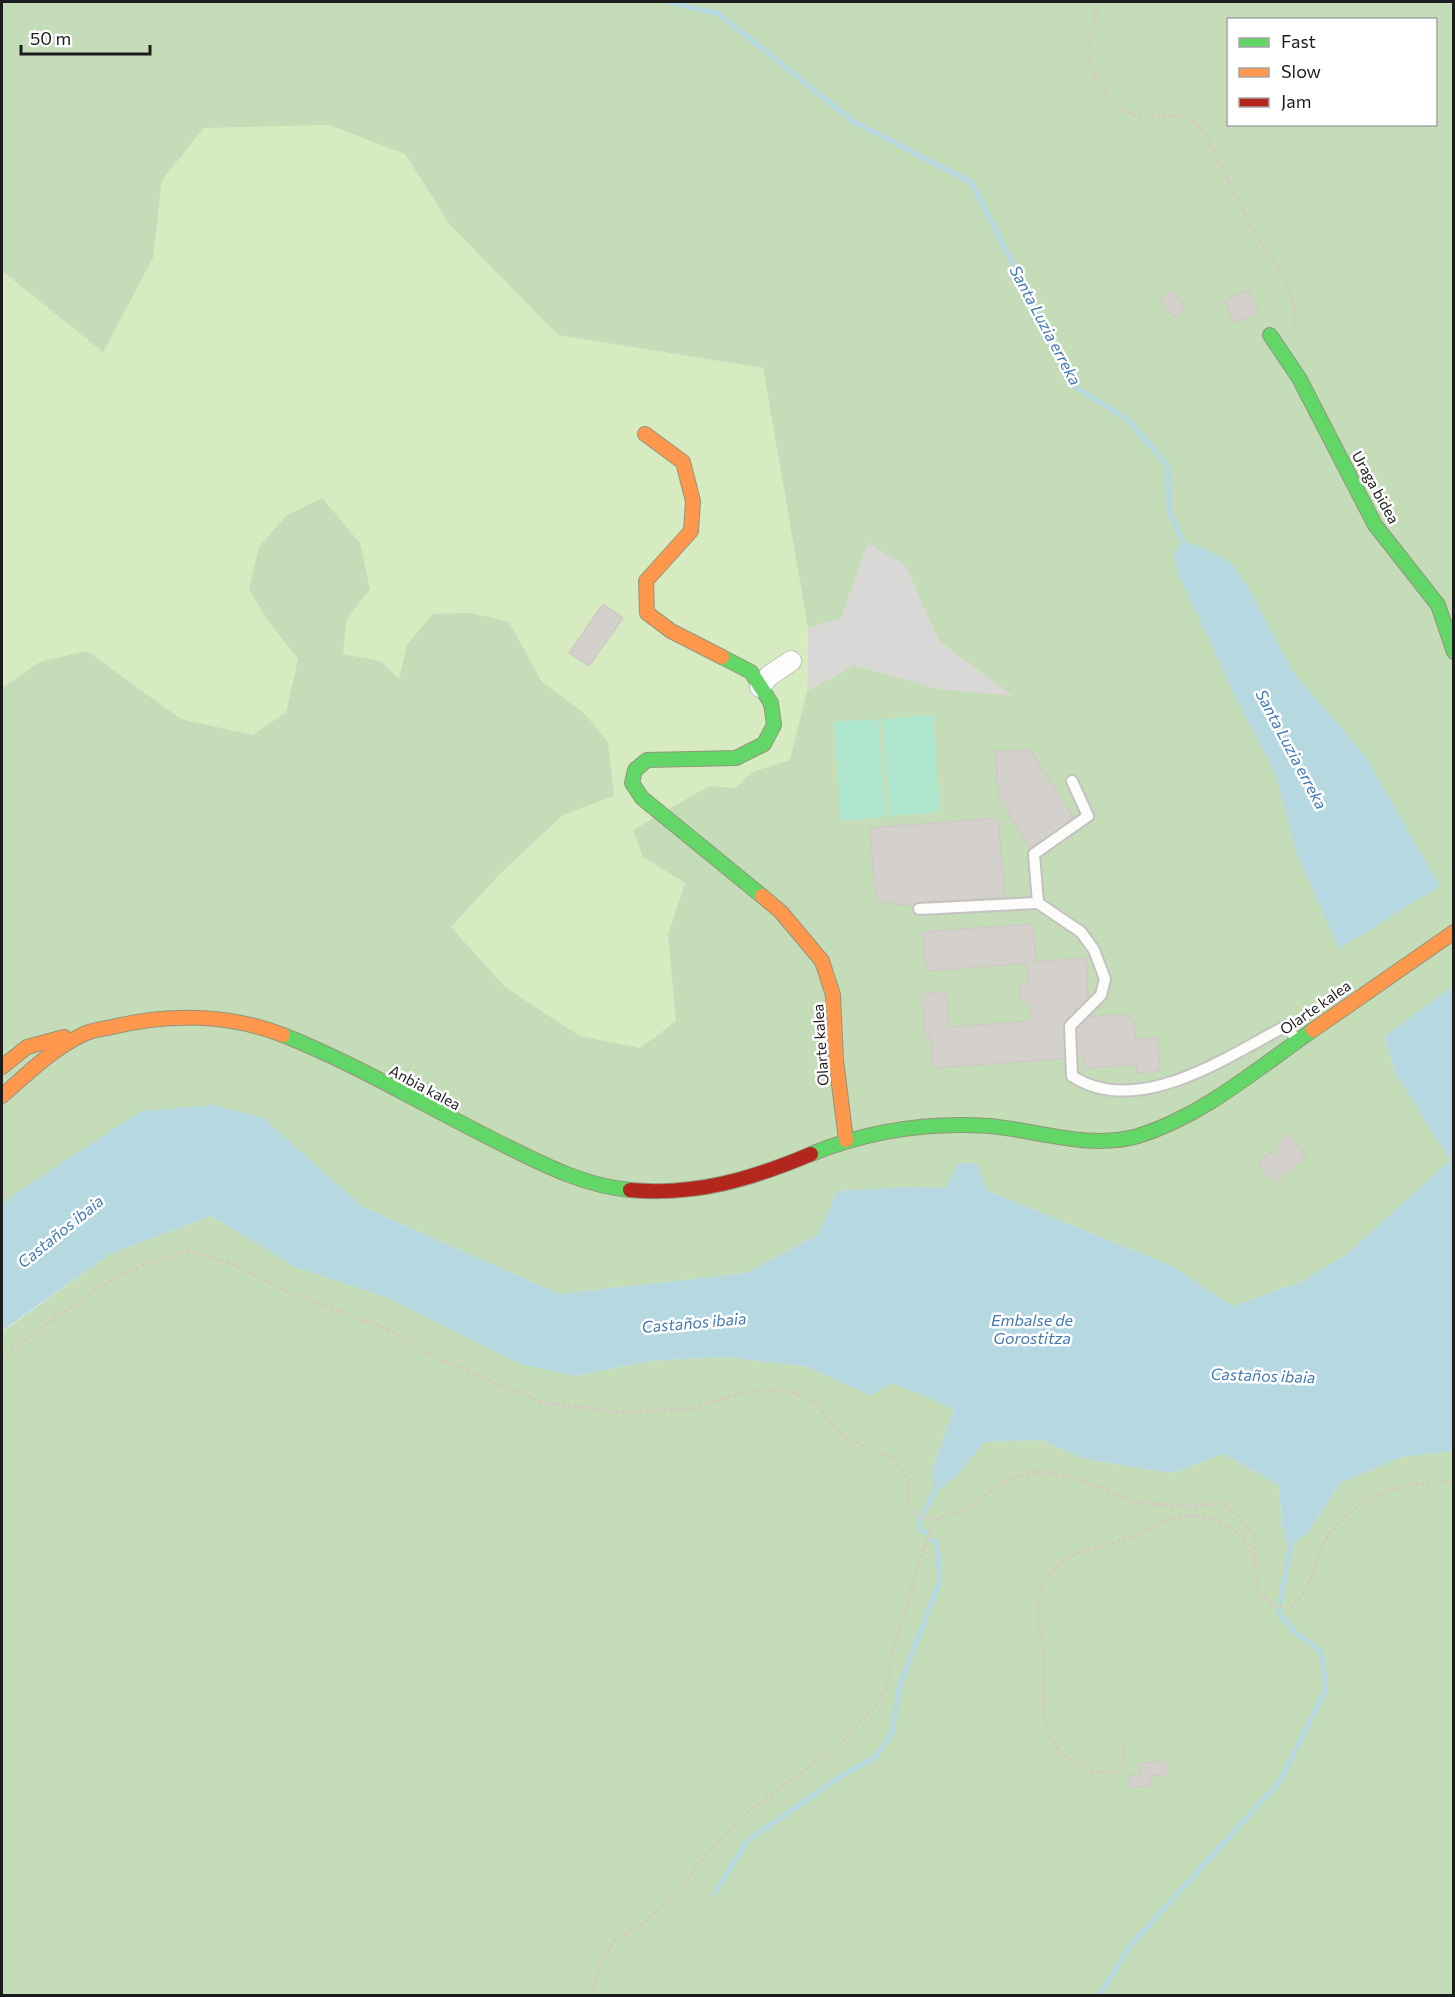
<svg xmlns="http://www.w3.org/2000/svg" width="1455" height="1997" font-family="Commissioner,sans-serif">
	<rect width="100%" height="100%" fill="#ece9e4"/>
	<polygon fill="#dad8d6" points="868,542 905,564 939,641 1015,697 937,689 854,665 807,691 808,628 841,618"/>
	<polygon fill="#d7ebc0" points="329,125 405,154 450,225 558,335 763,368 808,628 807,691 791,760 752,772 736,788 709,786 643,857 685,883 668,934 676,1021 640,1048 580,1036 505,987 451,927 502,872 563,815 613,796 585,714 542,682 509,622 400,680 381,661 342,654 346,621 370,589 268,621 298,659 286,712 253,735 181,719 87,651 2,688 2,271 102,351 153,258 162,180 204,127"/>
	<g fill="#c4dcb7" fill-rule="evenodd">
		<path d="M2 2H1453V986L1384 1037 1395 1072 1450 1160 1346 1255 1301 1282 1233 1306 1171 1266 986 1190 976 1163 957 1164 946 1188 912 1187 837 1191 819 1234 746 1273 559 1294 363 1207 263 1118 2 1206V688L40 662 87 651 181 719 253 735 286 712 298 659 268 621 249 589 259 547 286 516 322 498 360 543 370 589 346 621 343 654 381 661 399 679 407 645 433 614 471 613 509 622 542 682 585 714 608 743 614 796 563 815 502 872 451 927 505 987 580 1036 640 1048 676 1021 668 934 685 883 643 857 633 830 709 786 736 788 752 772 790 760 807 691 854 665 938 689 1013 696 939 641 905 565 868 543 841 618 808 628 763 368 558 335 450 225 405 154 329 125 204 128 162 180 153 258 103 352 2 271ZM1228 20H1436V124H1228Z"/>
		<polygon points="211,1216 295,1267 386,1297 575,1376 650,1361 724,1357 805,1366 870,1395 893,1382 954,1409 934,1465 958,1474 984,1442 1042,1440 1084,1459 1172,1473 1223,1454 1279,1485 1282,1527 1307,1533 1340,1483 1402,1457 1453,1451 1453,1995 2,1995 2,1332 110,1254"/>
	</g>
	<g fill="#ade6cd">
		<polygon points="933,715 940,812 890,816 882,719"/>
		<polygon points="878,719 886,817 841,821 834,722"/>
	</g>
	<g fill="#b5d8e1">
		<polygon points="1183,541 1206,549 1232,564 1248,587 1293,672 1366,757 1440,886 1339,949 1296,852 1276,775 1234,694 1178,573 1173,556"/>
		<polygon points="1453,986 1453,1451 1402,1457 1340,1483 1307,1533 1289,1548 1282,1527 1279,1485 1223,1454 1172,1473 1084,1459 1042,1440 984,1442 958,1474 933,1494 934,1465 954,1409 893,1383 870,1395 805,1366 724,1357 650,1361 575,1376 520,1364 386,1297 295,1267 211,1216 110,1254 2,1331 2,1206 9,1198 141,1111 214,1105 263,1118 363,1207 559,1294 746,1273 819,1234 837,1191 912,1187 946,1188 957,1164 977,1163 986,1190 1171,1266 1233,1306 1301,1282 1346,1255 1450,1160 1395,1072 1384,1037"/>
	</g>
	<g fill="none" stroke-linecap="round" stroke-linejoin="round">
		<g stroke="#b5d8e1" stroke-width="5">
			<polyline points="668,2 719,14 854,122 971,182 1076,387 1128,420 1168,466 1169,511 1185,546"/>
			<polyline points="923,1514 936,1489"/>
			<polyline points="920,1520 920,1529 925,1533"/>
			<polyline points="1280,1603 1291,1542"/>
			<polyline points="715,1893 747,1841 844,1774 876,1757 892,1732 900,1684 940,1581 937,1544 932,1540"/>
			<polyline points="1099,1996 1129,1947 1280,1781 1326,1689 1321,1651 1297,1634 1279,1614 1279,1610"/>
		</g>
	</g>
	<g fill="#d4d1cd" stroke="#cfcac5" stroke-width="1.5">
		<polygon points="1249,290 1258,312 1234,323 1224,301"/>
		<polygon points="1172,291 1185,307 1174,317 1160,301"/>
		<polygon points="603,604 623,618 589,666 569,653"/>
		<polygon points="1030,750 1075,821 1030,848 998,795 996,751"/>
		<polygon points="998,818 1005,897 898,905 876,900 870,828"/>
		<polygon points="1033,924 1036,962 1086,958 1089,1017 1128,1014 1134,1022 1135,1039 1157,1037 1160,1071 1137,1073 1136,1065 1085,1068 1084,1057 933,1068 930,1034 925,1036 922,995 946,991 949,1027 1031,1021 1029,1001 1021,1002 1020,984 1028,983 1027,963 926,971 923,932"/>
		<polygon points="1288,1133 1306,1156 1276,1183 1258,1165 1270,1152 1276,1157 1282,1151 1276,1146"/>
		<polygon points="1165,1761 1167,1774 1150,1776 1151,1786 1130,1788 1129,1776 1140,1775 1139,1764"/>
	</g>
	<g fill="none" stroke-linecap="round" stroke-linejoin="round">
		<defs>
			<g id="lane">
				<polyline points="1038,903 1034,854 1088,816 1072,781"/>
				<path d="M919 909 1038 903 1081 932 1094 950 1105 979 1101 995 1070 1026 1072 1076C1138 1119 1226 1057 1286 1026L1297 1040"/>
			</g>
			<polyline id="street" points="760,687 769,676 791,661"/>
			<g id="fast">
				<polyline points="1270,335 1299,378 1375,525 1438,605 1454,652"/>
				<polyline points="722,657 751,672 771,703 774,725 764,744 736,758 647,760 635,770 632,783 642,798 762,896"/>
				<path d="M283 1035C361 1066 434 1111 510 1148 548 1167 587 1186 630 1190"/>
				<path d="M811 1154C868 1131 928 1122 989 1126 1038 1130 1089 1150 1138 1136 1203 1116 1258 1068 1313 1030"/>
			</g>
			<g id="slow">
				<polyline points="645,434 683,462 693,501 691,531 646,581 647,613 671,631 722,657"/>
				<polyline points="762,896 781,912 822,961 833,995 836,1060 846,1140"/>
				<polyline points="1313,1030 1454,932"/>
				<polyline points="2,1067 27,1047 64,1037"/>
				<path d="M2 1096C27 1074 51 1050 82 1035 91 1030 103 1029 112 1027 169 1013 229 1014 283 1035"/>
			</g>
			<path id="jam" d="M630 1190C695 1196 752 1179 811 1154"/>
		</defs>
		<use href="#lane" stroke="#c4c2c0" stroke-width="14"/>
		<use href="#street" stroke="#c4c2c0" stroke-width="22"/>
		<use href="#fast" stroke="#93957c" stroke-width="16"/>
		<use href="#slow" stroke="#93957c" stroke-width="16"/>
		<use href="#jam" stroke="#93957c" stroke-width="16"/>
		<g stroke="#d7c7c3" stroke-width="3" stroke-dasharray="3 3" stroke-linecap="butt">
			<path d="M1095 2C1100 26 1086 37 1088 55 1091 81 1116 115 1144 117 1172 118 1180 110 1204 130L1252 229 1279 268 1293 301 1296 334"/>
			<path d="M2 1359 58 1315 122 1274 186 1250 236 1265 281 1289 389 1330 437 1358 541 1402 616 1412 690 1409 741 1393 783 1389 815 1402 840 1435 895 1459 909 1481 906 1501 918 1516 935 1520 966 1508 1008 1480 1038 1471 1077 1478 1134 1502 1188 1507 1219 1503 1239 1515 1253 1535 1258 1591 1272 1604 1290 1609C1311 1590 1312 1569 1323 1545 1338 1515 1376 1491 1408 1485 1423 1483 1438 1483 1454 1481"/>
			<path d="M1123 1744 1124 1761 1116 1773C1086 1775 1054 1757 1046 1726 1040 1705 1046 1680 1044 1658 1042 1634 1031 1598 1047 1577 1066 1552 1090 1550 1118 1541 1156 1530 1180 1502 1221 1524 1227 1527 1237 1531 1241 1535 1247 1542 1251 1556 1255 1564"/>
			<path d="M592 1996 600 1963 615 1940 643 1923 680 1890 698 1864 744 1815 845 1740C857 1721 875 1712 885 1691 890 1681 889 1667 892 1655 906 1610 917 1564 935 1520"/>
		</g>
		<use href="#lane" stroke="#fcfcfb" stroke-width="10"/>
		<use href="#street" stroke="#fcfcfb" stroke-width="20"/>
		<use href="#fast" stroke="#63d668" stroke-width="14"/>
		<use href="#slow" stroke="#ff974d" stroke-width="14"/>
		<use href="#jam" stroke="#b3261e" stroke-width="14"/>
	</g>
	<g text-anchor="middle" dominant-baseline="central" stroke-width="5" stroke-linejoin="round" paint-order="stroke">
		<g font-size="15" fill="#1c1c1c" stroke="#fff">
			<text transform="translate(1376 487) rotate(61)">Uraga bidea</text>
			<text transform="translate(1315 1007) rotate(-35)">Olarte kalea</text>
			<text transform="translate(820 1045) rotate(-94)">Olarte kalea</text>
			<text transform="translate(425 1087) rotate(28)">Anbia kalea</text>
		</g>
		<g font-size="16" font-style="italic" fill="#4379b2" stroke="#fff">
			<text transform="translate(1046 325) rotate(62)">Santa Luzia erreka</text>
			<text transform="translate(1292 749) rotate(62)">Santa Luzia erreka</text>
			<text transform="translate(60 1231) rotate(-39)">Castaños ibaia</text>
			<text x="1032" y="1319">Embalse de<tspan x="1032" dy="18">Gorostitza</tspan></text>
			<text transform="translate(694 1322) rotate(-5)">Castaños ibaia</text>
			<text transform="translate(1263 1375) rotate(2)">Castaños ibaia</text>
		</g>
	</g>
	<rect width="1455" height="1997" fill="none" stroke="#1c1c1c" stroke-width="6"/>
	<rect x="1227" y="18" width="210" height="108" fill="#ffffff" stroke="#a4a4a4" stroke-width="1.5"/>
	<rect x="1239" y="38" width="30" height="9" fill="#63d668" stroke="#a4a4a4" stroke-width="1.5"/>
	<text x="1281" y="48" font-size="18" fill="#1c1c1c">Fast</text>
	<rect x="1239" y="68" width="30" height="9" fill="#ff974d" stroke="#a4a4a4" stroke-width="1.5"/>
	<text x="1281" y="78" font-size="18" fill="#1c1c1c">Slow</text>
	<rect x="1239" y="98" width="30" height="9" fill="#b3261e" stroke="#a4a4a4" stroke-width="1.5"/>
	<text x="1281" y="108" font-size="18" fill="#1c1c1c">Jam</text>
	<path d="M21 45v9h129v-9" fill="none" stroke="#1c1c1c" stroke-width="3"/>
	<text x="30" y="45" font-size="18" fill="#1c1c1c" stroke="#ffffff" stroke-width="4.5" paint-order="stroke">50 m</text>
</svg>
